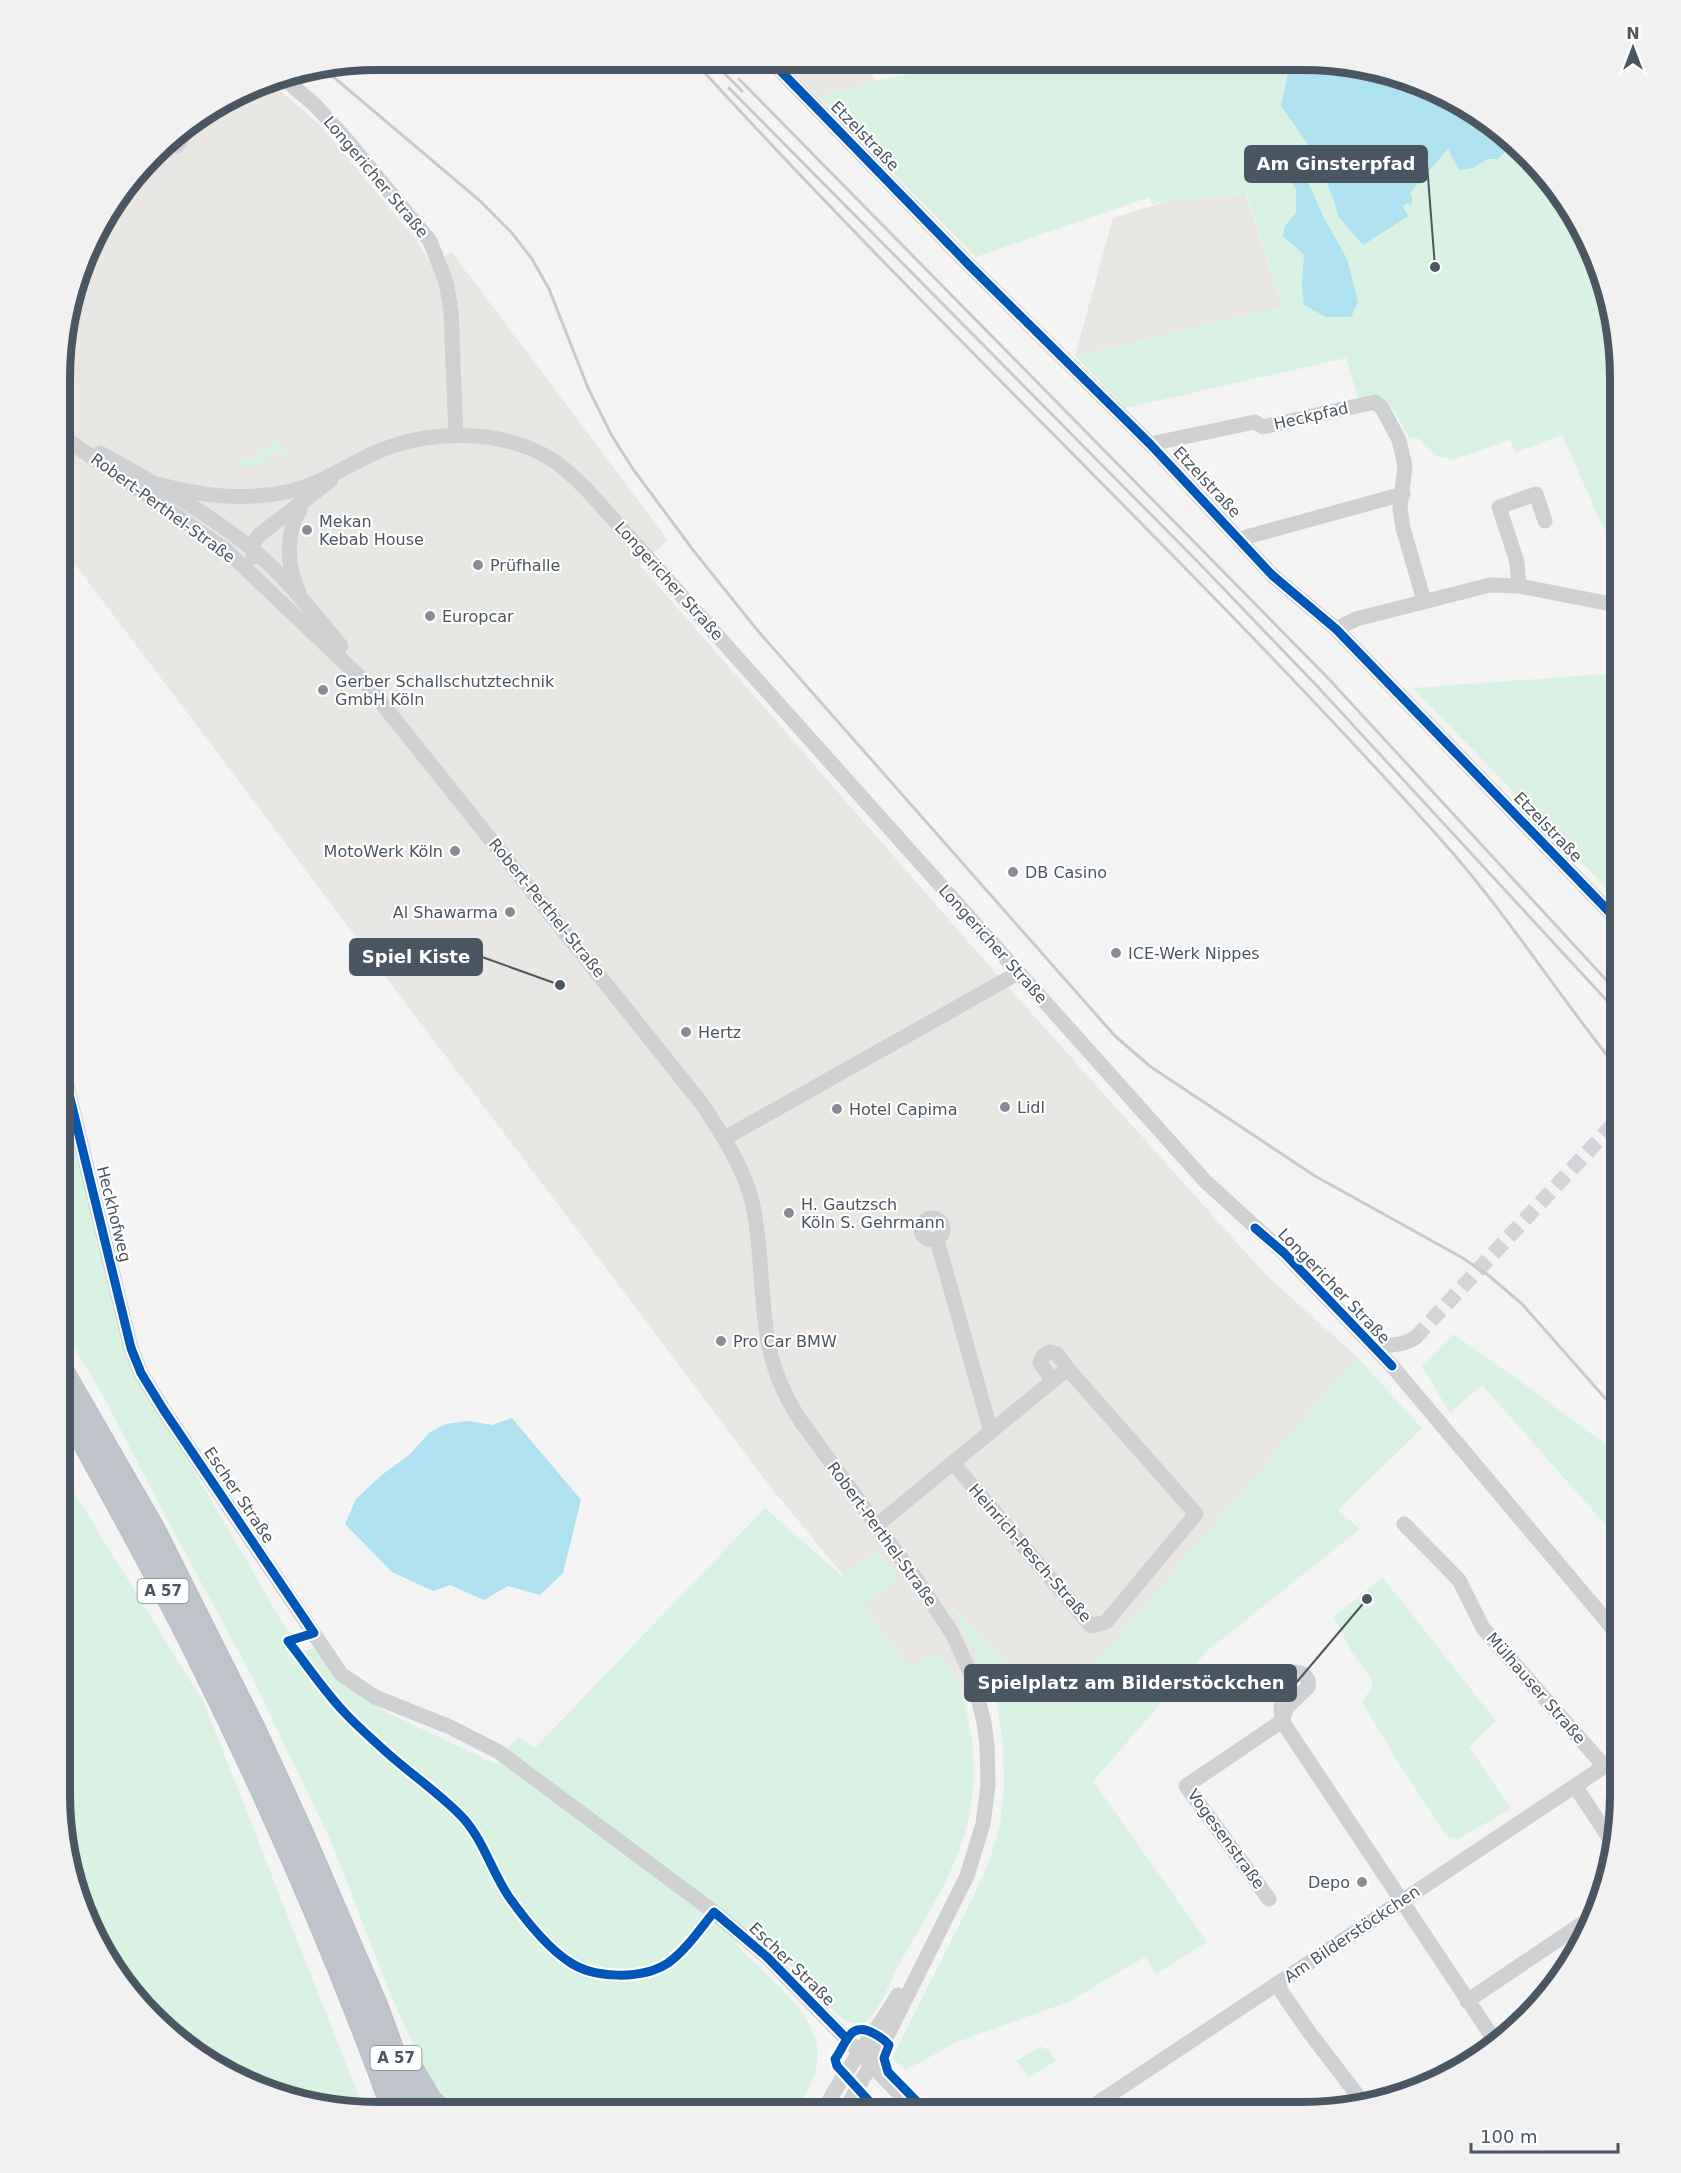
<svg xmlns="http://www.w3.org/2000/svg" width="1681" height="2173" font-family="'DejaVu Sans',sans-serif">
	<rect width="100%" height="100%" fill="#f4f4f4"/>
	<g fill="#e8e7e3">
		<polygon points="782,61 868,61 874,81 818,97"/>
		<polygon points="269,81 320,125 417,241 429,262 452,253 668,540 640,565 992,969 1266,1275 1357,1357 1056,1710 952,1606 995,1693 965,1699 958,1682 911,1668 863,1604 878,1551 843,1575 773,1490 62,547 63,337 103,220 169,139"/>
		<polygon points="1246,195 1283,307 1075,356 1113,218 1171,200"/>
	</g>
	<g fill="#d9f2e3">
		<path d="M968 62 1344 63 1424 84 1496 126 1542 169 1588 237 1610 296 1621 378V541L1604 529 1562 435 1515 453 1510 440 1453 460 1434 455 1419 439 1409 437C1394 415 1392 389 1358 398L1346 358 1125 408 1075 356 1283 307 1247 195 1171 200 1151 204 1150 197 976 257 818 97 874 81Z"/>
		<polygon points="272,437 288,454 287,459 284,459 281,452 265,457 267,464 244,467 238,465 238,461 243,457 248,462 273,442 271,438"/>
		<polygon points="1621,673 1621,903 1413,688"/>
		<path d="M61 1084 138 1374 285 1627 302 1651 315 1648 346 1686 388 1713 496 1764 518 1737 535 1748 765 1508 842 1576 878 1550 900 1580 863 1604 911 1668 932 1654C937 1657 944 1659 948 1663 957 1671 966 1705 968 1718 989 1821 950 1876 901 1961 889 1981 881 2014 860 2025L847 2021 838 2015 752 1929 736 1944C763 1975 818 2011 818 2056 818 2073 805 2097 797 2112L464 2111 450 2104 425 2073 389 1990 329 1837 250 1673 160 1506 103 1395 61 1326Z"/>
		<polygon points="1453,1334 1527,1386 1620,1455 1620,1541 1482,1385 1450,1413 1422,1366"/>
		<polygon points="1357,1357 1422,1428 1338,1510 1360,1529 1207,1651 1093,1781 1207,1942 1156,1974 1145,1957 1068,2002 957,2042 906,2070 892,2058 974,1895 989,1862 1000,1826 1004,1784 1003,1745 995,1693 950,1605 1056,1709"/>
		<polygon points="61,1471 204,1703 364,2110 337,2110 276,2096 201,2059 139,2005 93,1936 71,1877 60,1795"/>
		<polygon points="1383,1578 1496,1721 1469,1747 1511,1809 1458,1839 1446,1836 1400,1765 1362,1701 1372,1688 1371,1678 1351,1651 1334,1616"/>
		<polygon points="1041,2046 1044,2050 1048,2048 1056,2061 1028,2077 1016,2061"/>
	</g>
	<g fill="#aee2f0">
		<polygon points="1290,63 1344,63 1424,84 1496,126 1517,145 1509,148 1498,159 1488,159 1473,168 1459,170 1448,149 1410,193 1412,198 1411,205 1407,203 1403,206 1408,216 1363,245 1338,216 1334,200 1312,150 1281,106"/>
		<polygon points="1293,149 1324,218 1347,259 1358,302 1351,317 1326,317 1304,305 1302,287 1304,255 1283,236 1285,226 1296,213 1296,189 1290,178"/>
		<polygon points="1597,260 1610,296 1612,313 1595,287 1591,264"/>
		<polygon points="512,1418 581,1500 563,1573 540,1595 508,1586 484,1600 450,1585 433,1591 392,1572 345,1524 356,1499 383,1474 409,1455 430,1432 446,1424 468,1421 492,1425"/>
	</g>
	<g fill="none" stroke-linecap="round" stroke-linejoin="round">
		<polyline stroke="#d2d4d7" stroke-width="15" stroke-dasharray="15 8" stroke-linecap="butt" points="1415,1338 1621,1116"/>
		<defs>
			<g id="highway">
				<polyline points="61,1368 154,1529 255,1730 302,1832 377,2006 415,2111"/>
				<path d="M61 1401C104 1481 149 1560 190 1641 266 1793 335 1950 393 2110"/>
				<polyline points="408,2062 430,2099 442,2111"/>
			</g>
		</defs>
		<use href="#highway" stroke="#b9bec3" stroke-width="23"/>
		<g stroke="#ced0d2" stroke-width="15">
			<polyline points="771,61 970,266 1150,444 1272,575 1336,629 1621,924"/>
			<polyline points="281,76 315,105 346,139 430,241 446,282 451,311 456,436"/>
			<polyline points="177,146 189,127"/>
			<path d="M63 437 226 550 364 681 702 1104C723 1136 745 1169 753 1206 762 1249 760 1292 767 1335 771 1364 784 1395 800 1420L916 1579 952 1633 973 1679 984 1722 987 1746 988 1785 983 1824 967 1876 885 2040 844 2112"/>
			<polyline points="1150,444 1255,422 1263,427 1375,402 1382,408 1399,440 1405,466 1400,508 1403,528 1424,601"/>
			<path d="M100 453C152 482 205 511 251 548 284 575 314 614 341 646"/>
			<path d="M157 484C201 496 242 501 287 492 316 486 343 468 370 455 425 429 502 427 554 461 566 469 577 480 588 491L1205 1181 1284 1253 1392 1366 1620 1637"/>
			<polyline points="1239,539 1403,494"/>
			<polyline points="253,557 253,544 259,535 331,480"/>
			<polyline points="1519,586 1517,562 1499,507 1536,494 1545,521"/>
			<path d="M299 592C287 568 285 533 300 510"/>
			<polyline points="1336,629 1356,619 1490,585 1519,586 1621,606"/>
			<polyline points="61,1061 131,1348 141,1373 163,1409 341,1674 375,1697 450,1727 499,1752 714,1912 767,1957 917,2112"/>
			<polyline points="725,1138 1018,973"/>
			<circle cx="932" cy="1229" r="11"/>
			<polyline points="937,1240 991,1432"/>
			<path d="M1369 1342C1387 1346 1399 1347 1415 1338"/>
			<polyline points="953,1463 1091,1626 1106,1622 1196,1514 1068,1369 1057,1354 1050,1352 1043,1356 1040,1363 1053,1381"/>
			<polyline points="1404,1524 1459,1580 1483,1628 1604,1766"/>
			<polyline points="877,1525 1061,1374"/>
			<path d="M1296 1672C1305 1673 1310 1679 1308 1687L1287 1707 1282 1721C1280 1706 1280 1680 1296 1672Z"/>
			<polyline points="1575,1786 1614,1845"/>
			<polyline points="1269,1899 1186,1786 1282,1721 1497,2044"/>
			<polyline points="1276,1984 1309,2032 1365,2105"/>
			<polyline points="1467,2001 1589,1919 1591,1922"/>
			<path d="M823 2112C844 2070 874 2035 898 1995"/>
			<polyline points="1084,2112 1620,1756"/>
		</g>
		<use href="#highway" stroke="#bec4c9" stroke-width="21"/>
		<g stroke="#c9cacc" stroke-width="3">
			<path d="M694 61C937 328 1203 573 1444 843 1508 915 1560 998 1621 1073"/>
			<polyline points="712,61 742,91"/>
			<polyline points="324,69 479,200 512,233 532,259 549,289 588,388 612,436 633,469 693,550 758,631 1115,1036 1151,1067 1315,1176 1461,1257 1488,1275 1522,1304 1620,1415"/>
			<polyline points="739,79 1327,677 1621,996"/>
			<polyline points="729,88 1199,563 1317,686 1621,1016"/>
		</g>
		<defs>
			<g id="cycleway">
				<polyline points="771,61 970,266 1150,444 1272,575 1336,629 1621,924"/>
				<path d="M61 1061 131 1348 141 1373 163 1409 314 1633 288 1641C307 1665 324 1691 345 1713 357 1726 371 1738 384 1750 409 1773 442 1795 464 1819 484 1842 492 1872 509 1897 524 1918 547 1947 568 1961 593 1979 642 1980 668 1963 686 1950 700 1929 714 1912L767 1957 847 2039"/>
				<polyline points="1255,1228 1284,1253 1392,1366"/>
				<path d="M871 2112 869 2101 837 2066 835 2059C846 2045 849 2020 873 2033 879 2036 884 2039 889 2045L884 2058 888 2072 927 2112"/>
			</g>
		</defs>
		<use href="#cycleway" stroke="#fff" stroke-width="13"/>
		<use href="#cycleway" stroke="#0057b8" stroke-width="9"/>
	</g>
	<g fill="#868d94" stroke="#fff" stroke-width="2">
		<circle cx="307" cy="530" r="6"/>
		<circle cx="478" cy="565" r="6"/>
		<circle cx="430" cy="616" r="6"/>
		<circle cx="323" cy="690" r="6"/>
		<circle cx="455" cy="851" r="6"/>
		<circle cx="1013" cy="872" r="6"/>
		<circle cx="510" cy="912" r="6"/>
		<circle cx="1116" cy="953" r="6"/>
		<circle cx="686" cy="1032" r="6"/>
		<circle cx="1005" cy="1107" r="6"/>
		<circle cx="837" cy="1109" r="6"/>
		<circle cx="789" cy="1213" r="6"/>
		<circle cx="721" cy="1341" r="6"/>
		<circle cx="1362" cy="1882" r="6"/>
	</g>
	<g text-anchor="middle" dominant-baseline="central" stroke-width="4.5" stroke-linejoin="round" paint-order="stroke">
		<g fill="#fff" stroke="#808990" stroke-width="1.5">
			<rect x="137.5" y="1579" width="51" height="24" rx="4.5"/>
			<rect x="370.5" y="2046" width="51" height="24" rx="4.5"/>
		</g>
		<g font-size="15" font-weight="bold" fill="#4a5661">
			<text x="163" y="1591">A 57</text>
			<text x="396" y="2058">A 57</text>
		</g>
		<g font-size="16" fill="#4a5661" stroke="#fff">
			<text transform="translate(865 136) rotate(46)">Etzelstraße</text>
			<text transform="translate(376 177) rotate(50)">Longericher Straße</text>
			<text transform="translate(1311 416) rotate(-13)">Heckpfad</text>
			<text transform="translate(1207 482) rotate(47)">Etzelstraße</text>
			<text transform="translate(163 508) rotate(36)">Robert-Perthel-Straße</text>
			<text transform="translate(669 581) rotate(48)">Longericher Straße</text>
			<text transform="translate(1548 827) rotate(46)">Etzelstraße</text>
			<text transform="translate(547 908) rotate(51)">Robert-Perthel-Straße</text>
			<text transform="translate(993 944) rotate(48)">Longericher Straße</text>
			<text transform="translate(114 1214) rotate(76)">Heckhofweg</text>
			<text transform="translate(1334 1286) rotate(46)">Longericher Straße</text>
			<text transform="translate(239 1495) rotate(56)">Escher Straße</text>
			<text transform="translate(882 1534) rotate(54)">Robert-Perthel-Straße</text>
			<text transform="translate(1030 1553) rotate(49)">Heinrich-Pesch-Straße</text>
			<text transform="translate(1536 1688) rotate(49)">Mülhauser Straße</text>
			<text transform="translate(1226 1839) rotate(54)">Vogesenstraße</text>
			<text transform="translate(1352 1934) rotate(-34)">Am Bilderstöckchen</text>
			<text transform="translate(792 1964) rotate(44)">Escher Straße</text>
		</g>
		<g font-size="16" fill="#4a5661" stroke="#fff" text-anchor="start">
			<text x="319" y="521">Mekan<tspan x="319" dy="18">Kebab House</tspan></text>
			<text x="490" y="565">Prüfhalle</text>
			<text x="442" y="616">Europcar</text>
			<text x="335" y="681">Gerber Schallschutztechnik<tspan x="335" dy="18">GmbH Köln</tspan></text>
			<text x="443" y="851" text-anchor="end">MotoWerk Köln</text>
			<text x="1025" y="872">DB Casino</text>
			<text x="498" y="912" text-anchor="end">Al Shawarma</text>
			<text x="1128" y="953">ICE-Werk Nippes</text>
			<text x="698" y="1032">Hertz</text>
			<text x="1017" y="1107">Lidl</text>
			<text x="849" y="1109">Hotel Capima</text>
			<text x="801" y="1204">H. Gautzsch<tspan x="801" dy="18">Köln S. Gehrmann</tspan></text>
			<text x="733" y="1341">Pro Car BMW</text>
			<text x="1350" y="1882" text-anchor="end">Depo</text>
		</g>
	</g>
	<path d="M0 0H1681V2173H0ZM378 70H1302A308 308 0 0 1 1610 378V1794A308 308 0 0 1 1302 2102H378A308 308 0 0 1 70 1794V378A308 308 0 0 1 378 70Z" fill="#f1f1f2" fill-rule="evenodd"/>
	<path fill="none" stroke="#4a5661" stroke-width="8" d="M378 70H1302A308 308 0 0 1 1610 378V1794A308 308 0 0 1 1302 2102H378A308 308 0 0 1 70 1794V378A308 308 0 0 1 378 70Z"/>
	<path fill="none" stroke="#4a5661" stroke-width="2" d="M1435 267L1427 164M560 985L482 957M1367 1599L1296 1683"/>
	<g fill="#4a5661" stroke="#fff" stroke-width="2">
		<circle cx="1435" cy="267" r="6"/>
		<circle cx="560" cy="985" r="6"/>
		<circle cx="1367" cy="1599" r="6"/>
	</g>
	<g fill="#4a5661" stroke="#4a5661" stroke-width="2">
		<rect x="1245" y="146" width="182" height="36" rx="6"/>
		<rect x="350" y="939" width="132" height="36" rx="6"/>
		<rect x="965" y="1665" width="331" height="36" rx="6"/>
	</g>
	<g font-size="18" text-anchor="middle" font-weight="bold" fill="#fff">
		<text x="1336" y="170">Am Ginsterpfad</text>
		<text x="416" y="963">Spiel Kiste</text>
		<text x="1131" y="1689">Spielplatz am Bilderstöckchen</text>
	</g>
	<g transform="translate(1633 48)" stroke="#ffffff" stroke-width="4.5" paint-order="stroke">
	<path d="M0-4.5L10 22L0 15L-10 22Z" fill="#4a5661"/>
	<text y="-9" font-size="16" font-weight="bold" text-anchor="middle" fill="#4a5661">N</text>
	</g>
	<path d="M1471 2143v9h147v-9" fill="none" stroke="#4a5661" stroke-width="3"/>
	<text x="1480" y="2143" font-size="18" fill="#4a5661" stroke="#ffffff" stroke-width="4.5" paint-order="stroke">100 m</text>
</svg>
